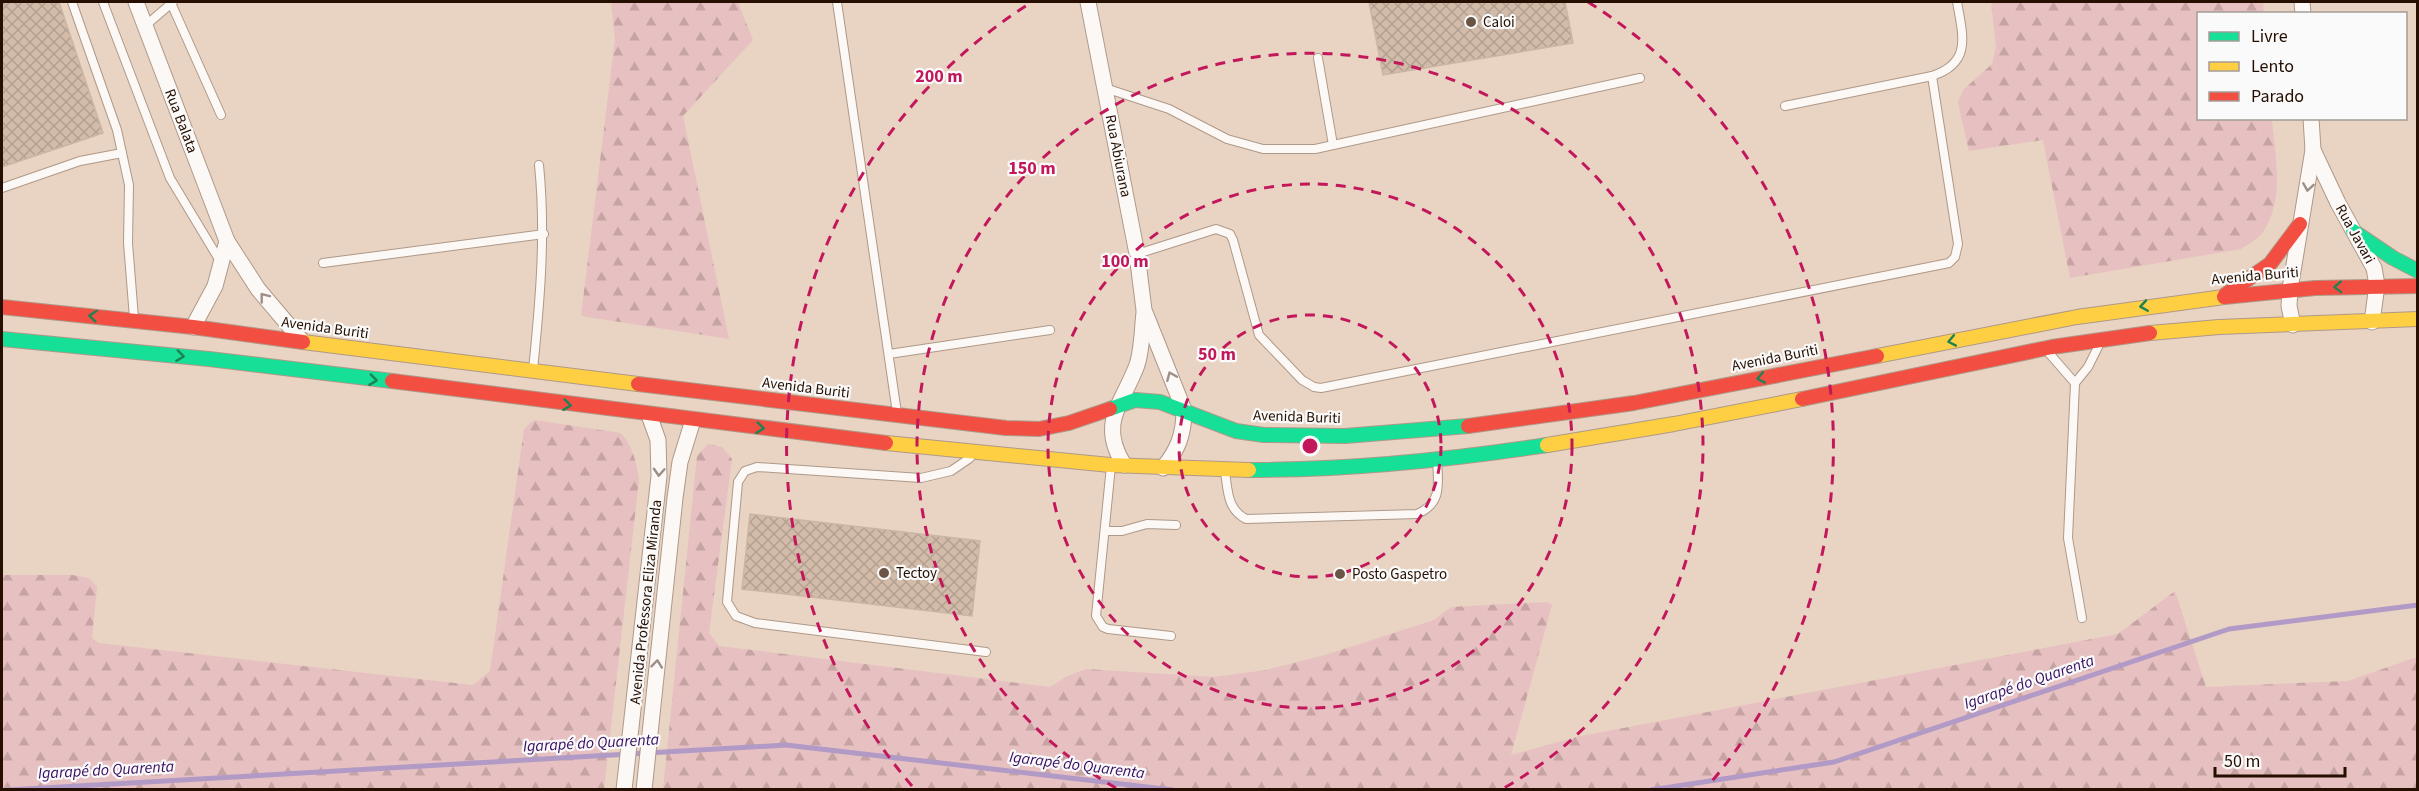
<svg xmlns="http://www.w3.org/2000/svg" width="2419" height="791" font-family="'Source Sans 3',sans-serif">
	<defs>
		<pattern id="forest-firs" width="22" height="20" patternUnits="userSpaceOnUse" patternTransform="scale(1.5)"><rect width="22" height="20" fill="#e7c0c1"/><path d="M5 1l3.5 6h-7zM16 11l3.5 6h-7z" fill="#c6a4a4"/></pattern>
		<pattern id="building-cross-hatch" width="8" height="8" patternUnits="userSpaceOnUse" patternTransform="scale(1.5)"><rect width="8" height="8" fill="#d2bba9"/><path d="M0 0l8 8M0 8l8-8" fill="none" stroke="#b4a090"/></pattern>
	</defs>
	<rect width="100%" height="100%" fill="#e9d3c2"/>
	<g fill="url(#forest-firs)">
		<polygon points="611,2 738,2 753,40 683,116 729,339 581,316 615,39"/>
		<path d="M1991 2H2263L2264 13 2198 14V118L2272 119C2275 156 2285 199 2263 232 2258 239 2248 244 2241 249L2070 278 2043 140 1969 151 1958 103 1963 90 1992 64 1996 47Z"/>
		<path d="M534 420 621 433C633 447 636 461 639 479L604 789H2V575H72L89 578 97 587 92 638 99 643 473 685 490 671 524 429Z"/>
		<polygon points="708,444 722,447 732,459 709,633 719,646 1050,687 1066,677 1086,669 1214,677 1266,670 1325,655 1434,620 1451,607 1547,602 1552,605 1511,755 1576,737 2118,634 2175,591 2206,687 2348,681 2417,657 2417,789 663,789 697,456"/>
	</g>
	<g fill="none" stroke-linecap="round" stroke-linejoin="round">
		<g stroke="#b19ac6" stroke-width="5">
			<polyline points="8,790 786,745 1173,790"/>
			<polyline points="1651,790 1834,762 2229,629 2418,605"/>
		</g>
	</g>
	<g fill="url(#building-cross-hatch)" stroke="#cbb5a4" stroke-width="1.5">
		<polygon points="2,2 59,2 103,133 2,167"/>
		<polygon points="1369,2 1565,2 1573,43 1383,75"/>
		<polygon points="750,514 980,541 972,616 742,589"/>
	</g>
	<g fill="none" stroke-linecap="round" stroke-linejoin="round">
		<defs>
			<g id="lane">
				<polyline points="72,2 117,130 129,185 128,243 134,318"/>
				<polyline points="103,2 170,178 220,261"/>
				<polyline points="837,2 897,413"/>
				<polyline points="171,3 221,115"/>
				<polyline points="145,26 173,2"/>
				<polyline points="1318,58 1333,145"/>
				<polyline points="1105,88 1169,109 1227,139 1263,149 1315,149 1640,78"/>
				<path d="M1785 106 1932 76C1972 63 1963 36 1957 2"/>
				<polyline points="2,188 80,161 122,153"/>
				<polyline points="1137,254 1216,229 1230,234 1233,240 1259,335 1302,380 1314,387 1321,388 1949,263 1955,257 1958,244 1932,76"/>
				<polyline points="323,263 544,234"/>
				<polyline points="2048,352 2075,383"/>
				<polyline points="889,354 1050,330"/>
				<path d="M533 370C540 301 546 234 539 165"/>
				<polyline points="970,458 951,471 921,478 757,467 745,471 738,482 727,602 736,616 755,623 986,652"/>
				<polyline points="1111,466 1096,616 1103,627 1108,629 1171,636"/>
				<path d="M1225 472C1228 491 1227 509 1246 519L1417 514C1443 503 1438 483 1437 459"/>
				<polyline points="1105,531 1122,531 1147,524 1176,525"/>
				<polyline points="2082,618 2068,538 2075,383 2088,367 2100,343"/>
			</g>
			<g id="street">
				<polyline points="136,2 227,241 258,289 302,341"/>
				<path d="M1088 2 1137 254 1144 310 1184 410C1184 434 1178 450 1163 468"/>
				<polyline points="2302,2 2303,14"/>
				<polyline points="2313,150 2338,203 2374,268 2377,285 2372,322"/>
				<polyline points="2293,325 2289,306 2290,289 2313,150 2311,118"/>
				<polyline points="193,327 215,286 227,241"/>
				<path d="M1124 465C1098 422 1122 405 1137 365 1142 350 1142 330 1144 313"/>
				<polyline points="624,790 659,476 658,440 649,415"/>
				<polyline points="644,790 675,498 680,462 693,420"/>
			</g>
			<g id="fast">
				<polyline points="2353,231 2393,258 2418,271"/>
				<polyline points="2,339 209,359 392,381"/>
				<polyline points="1110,409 1135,400 1160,402 1236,431 1264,435 1345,436 1468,426"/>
				<path d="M1249 470C1349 470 1449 460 1547 445"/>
			</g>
			<g id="slow">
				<polyline points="2150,333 2219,327 2418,319"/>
				<polyline points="303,342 638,384"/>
				<polyline points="1877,356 2077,317 2224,297"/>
				<polyline points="886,443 1110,465 1249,470"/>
				<polyline points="1547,445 1674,424 1802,399"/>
			</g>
			<g id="jam">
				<polyline points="2225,295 2270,264 2300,224"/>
				<polyline points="2224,297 2315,288 2418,286"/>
				<polyline points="2,307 193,327 303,342"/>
				<polyline points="392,381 886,443"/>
				<polyline points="638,384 1006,428 1039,429 1069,423 1110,409"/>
				<polyline points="1802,399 2052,347 2150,333"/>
				<polyline points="1468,426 1634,403 1877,356"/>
			</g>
		</defs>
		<use href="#lane" stroke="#ae9988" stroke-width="10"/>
		<use href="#street" stroke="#ae9988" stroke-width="17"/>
		<use href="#fast" stroke="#ae9988" stroke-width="16"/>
		<use href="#slow" stroke="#ae9988" stroke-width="16"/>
		<use href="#jam" stroke="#ae9988" stroke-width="16"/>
		<use href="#lane" stroke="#fcf8f6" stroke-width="8"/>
		<use href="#street" stroke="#fcf8f6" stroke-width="15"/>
		<use href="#fast" stroke="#16e098" stroke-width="14"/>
		<use href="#slow" stroke="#ffcf43" stroke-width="14"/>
		<use href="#jam" stroke="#f24e42" stroke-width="14"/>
	</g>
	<defs><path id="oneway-chevron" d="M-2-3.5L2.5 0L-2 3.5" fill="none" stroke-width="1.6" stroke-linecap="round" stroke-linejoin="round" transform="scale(1.5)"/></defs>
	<g stroke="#9c8f87">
		<use href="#oneway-chevron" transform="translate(2308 187) rotate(99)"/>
		<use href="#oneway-chevron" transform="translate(264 297) rotate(-128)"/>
		<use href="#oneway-chevron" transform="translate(1171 376) rotate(-113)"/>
		<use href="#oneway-chevron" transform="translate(659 472) rotate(93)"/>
		<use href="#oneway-chevron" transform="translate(657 664) rotate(-84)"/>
	</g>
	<g stroke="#1d8254">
		<use href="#oneway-chevron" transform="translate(2338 287) rotate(178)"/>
		<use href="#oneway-chevron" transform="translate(2144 306) rotate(171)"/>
		<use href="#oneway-chevron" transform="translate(93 316) rotate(-174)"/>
		<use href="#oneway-chevron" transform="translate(1952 341) rotate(169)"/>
		<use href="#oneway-chevron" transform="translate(180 356) rotate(7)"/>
		<use href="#oneway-chevron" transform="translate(1761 378) rotate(169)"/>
		<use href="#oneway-chevron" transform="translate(373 380) rotate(7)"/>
		<use href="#oneway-chevron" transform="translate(567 405) rotate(7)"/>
		<use href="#oneway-chevron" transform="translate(760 428) rotate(7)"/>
	</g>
	<g fill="none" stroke="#c2185b" stroke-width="3" stroke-dasharray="10 8">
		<circle cx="1310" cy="446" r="131"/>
		<circle cx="1310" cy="446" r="262"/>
		<path d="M1116 788A393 393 0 1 1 1504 788"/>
		<path d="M912 786A524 524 0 0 1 1032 2M1588 2A524 524 0 0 1 1708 786"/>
	</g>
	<g fill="#6a5444" stroke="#fafafa" stroke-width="2">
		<circle cx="1471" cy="22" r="6"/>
		<circle cx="884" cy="573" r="6"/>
		<circle cx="1340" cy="574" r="6"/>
	</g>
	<g text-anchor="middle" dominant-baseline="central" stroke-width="4.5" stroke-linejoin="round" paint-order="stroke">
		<g font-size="15" fill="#260f00" stroke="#fafafa" text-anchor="start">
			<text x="1483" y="22">Caloi</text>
			<text x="896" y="573">Tectoy</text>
			<text x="1352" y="574">Posto Gaspetro</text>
		</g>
		<g font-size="15" fill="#260f00" stroke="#fafafa">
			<text transform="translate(181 121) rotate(69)">Rua Balata</text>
			<text transform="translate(1118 156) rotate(79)">Rua Abiurana</text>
			<text transform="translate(2355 234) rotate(61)">Rua Javari</text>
			<text transform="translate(2255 276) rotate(-5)">Avenida Buriti</text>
			<text transform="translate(325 328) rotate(8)">Avenida Buriti</text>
			<text transform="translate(1775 358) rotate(-11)">Avenida Buriti</text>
			<text transform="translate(806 388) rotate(7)">Avenida Buriti</text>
			<text transform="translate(1297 417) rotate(2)">Avenida Buriti</text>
			<text transform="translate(646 602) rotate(-84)">Avenida Professora Eliza Miranda</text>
		</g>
		<g font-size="16" font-style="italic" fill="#360d62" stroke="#fafafa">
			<text transform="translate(2029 682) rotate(-19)">Igarapé do Quarenta</text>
			<text transform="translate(591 743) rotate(-3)">Igarapé do Quarenta</text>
			<text transform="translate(1077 765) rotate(7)">Igarapé do Quarenta</text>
			<text transform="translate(106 770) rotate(-3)">Igarapé do Quarenta</text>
		</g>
	</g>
	<circle cx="1310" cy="446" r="9" fill="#c2185b" stroke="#fafafa" stroke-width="3"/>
	<g font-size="18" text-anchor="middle" font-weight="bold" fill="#c2185b" stroke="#fafafa" stroke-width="4.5" stroke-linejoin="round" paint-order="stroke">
		<text x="939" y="82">200 m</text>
		<text x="1032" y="174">150 m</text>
		<text x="1125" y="267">100 m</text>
		<text x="1217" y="360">50 m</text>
	</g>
	<rect width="2419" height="791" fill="none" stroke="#260f00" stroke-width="6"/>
	<rect x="2197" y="12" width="210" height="108" fill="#fafafa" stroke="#a59c96" stroke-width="1.5"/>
	<rect x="2209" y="32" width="30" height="9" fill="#16e098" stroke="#a59c96" stroke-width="1.5"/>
	<text x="2251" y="42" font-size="18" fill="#260f00">Livre</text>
	<rect x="2209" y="62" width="30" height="9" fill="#ffcf43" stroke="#a59c96" stroke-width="1.5"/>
	<text x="2251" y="72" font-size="18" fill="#260f00">Lento</text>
	<rect x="2209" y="92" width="30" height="9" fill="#f24e42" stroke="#a59c96" stroke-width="1.5"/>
	<text x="2251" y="102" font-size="18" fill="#260f00">Parado</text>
	<path d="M2215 767v9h130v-9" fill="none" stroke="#260f00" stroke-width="3"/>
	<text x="2224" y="767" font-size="18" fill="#260f00" stroke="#fafafa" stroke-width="4.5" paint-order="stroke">50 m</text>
</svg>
